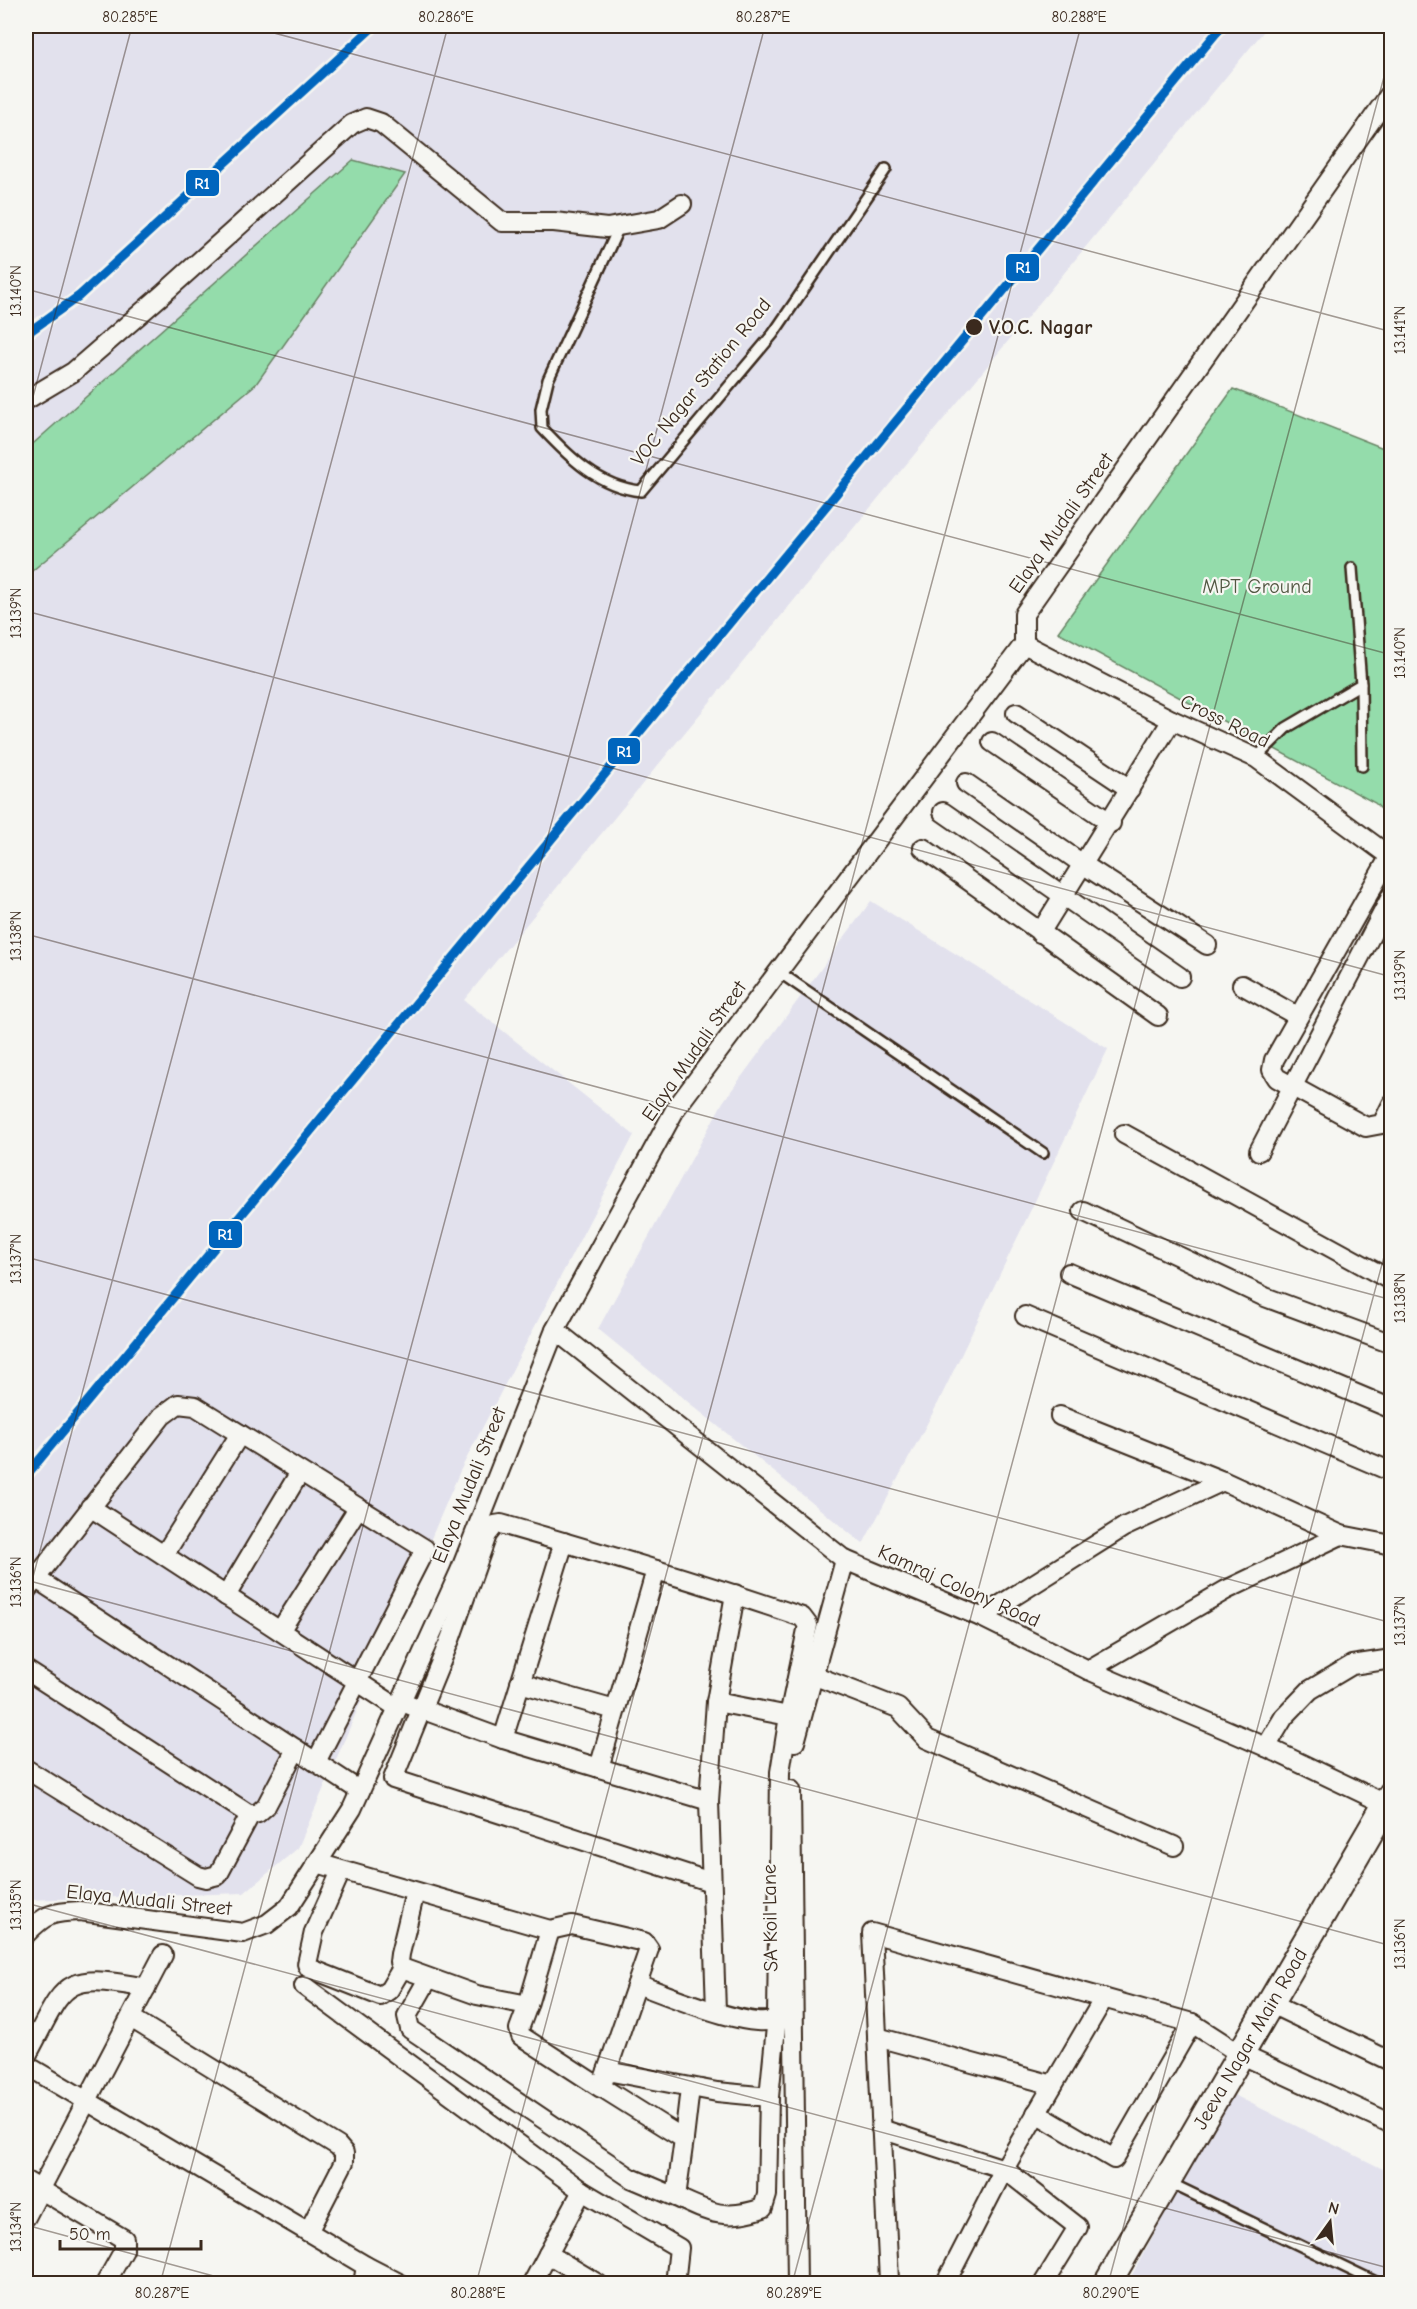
<svg xmlns="http://www.w3.org/2000/svg" width="1417" height="2309" font-family="'Comic Neue',sans-serif">
	<rect width="100%" height="100%" fill="#f6f6f2"/>
	<filter id="ink" filterUnits="userSpaceOnUse"><feTurbulence type="fractalNoise" baseFrequency=".0167" numOctaves="2"/><feDisplacementMap in="SourceGraphic" scale="12" xChannelSelector="R" yChannelSelector="G"/><feConvolveMatrix kernelMatrix="1 2 1 2 8 2 1 2 1" color-interpolation-filters="sRGB"/></filter>
	<g filter="url(#ink)">
		<g fill="#e2e1ed">
			<polygon points="26,26 1268,26 464,1000 634,1135 460,1471 298,1848 244,1893 26,1900"/>
			<polygon points="871,901 1108,1049 938,1403 863,1544 598,1329 723,1102"/>
			<polygon points="1230,2093 1391,2173 1391,2283 1127,2284"/>
		</g>
		<g fill="#94dcab" stroke="#688364" stroke-width="1.5">
			<polygon points="353,160 405,174 256,384 26,576 26,450"/>
			<polygon points="1233,389 1391,451 1391,819 1375,803 1058,632"/>
		</g>
		<g fill="none" stroke-linecap="round" stroke-linejoin="round">
			<defs>
				<g id="lane">
					<path d="M620 225 548 380 541 409 542 428C569 457 599 487 641 491L773 334 886 169"/>
					<polyline points="1361,684 1362,766"/>
					<polyline points="1256,758 1286,728 1361,684 1352,568"/>
					<polyline points="779,972 1043,1153"/>
					<polyline points="1168,2182 1380,2284"/>
				</g>
				<g id="street">
					<polyline points="26,400 73,372 163,294 352,124 366,118 381,123 502,222 554,222 607,228 659,219 682,204"/>
					<polyline points="1024,644 1172,720 1256,758 1392,858"/>
					<polyline points="1016,713 1130,789"/>
					<polyline points="992,742 1111,823"/>
					<polyline points="966,783 1084,865 1207,945"/>
					<polyline points="943,812 1180,977"/>
					<polyline points="923,848 1158,1016"/>
					<polyline points="1390,856 1274,1060 1272,1070 1277,1078 1366,1127 1382,1124 1392,1104"/>
					<polyline points="1040,933 1172,720"/>
					<polyline points="1242,985 1297,1016"/>
					<polyline points="1124,1134 1392,1281"/>
					<polyline points="1259,1151 1392,895"/>
					<polyline points="1083,1211 1265,1297 1392,1344"/>
					<polyline points="1069,1273 1392,1409"/>
					<polyline points="1025,1316 1392,1472"/>
					<polyline points="555,1330 845,1560 981,1617 1088,1670 1266,1747 1392,1807"/>
					<polyline points="1060,1416 1223,1481 1341,1535 1392,1545"/>
					<polyline points="90,1507 398,1708"/>
					<polyline points="164,1555 240,1434"/>
					<polyline points="35,1578 360,1791"/>
					<polyline points="26,1591 162,1416 178,1404 195,1406 425,1549 316,1762"/>
					<polyline points="226,1596 300,1472"/>
					<polyline points="981,1617 1124,1527 1223,1481"/>
					<polyline points="280,1631 358,1508"/>
					<polyline points="26,1670 250,1815"/>
					<polyline points="1088,1670 1226,1590 1341,1535"/>
					<polyline points="813,1675 898,1708 927,1739 1174,1846"/>
					<polyline points="520,1683 615,1710"/>
					<polyline points="716,1702 789,1716"/>
					<polyline points="410,1705 503,1739 709,1801"/>
					<polyline points="503,1739 564,1542"/>
					<polyline points="795,1742 845,1560"/>
					<polyline points="1266,1747 1284,1717 1310,1690 1352,1665 1392,1659"/>
					<polyline points="599,1768 656,1570"/>
					<polyline points="26,1769 198,1876 206,1878 218,1875 250,1815 258,1813 266,1806 296,1749"/>
					<polyline points="791,1790 797,2284"/>
					<polyline points="317,1863 550,1930 528,2005 477,1995 402,1968 399,1962 400,1954 415,1892"/>
					<polyline points="341,1871 314,1932 307,1964 309,1968 380,1996 389,1990 402,1968"/>
					<path d="M26 1934C45 1914 52 1912 80 1911L243 1933 267 1924 289 1907 352 1809 460 1571 555 1330 676 1108 1024 644V614L1392 91"/>
					<polyline points="428,1979 407,2016 410,2029 631,2178 676,2197"/>
					<path d="M637 1984C660 1992 761 2035 777 2017L780 1772 789 1716 808 1625 802 1617C703 1583 602 1553 501 1524L495 1525 487 1535 451 1637 393 1779 711 1882"/>
					<polyline points="304,1986 582,2191 679,2248 675,2284"/>
					<polyline points="1269,2003 1392,2062"/>
					<polyline points="528,2005 519,2029 521,2036 601,2088 649,1949 644,1942 572,1925 550,1930"/>
					<polyline points="716,2011 709,1801 716,1702 735,1594"/>
					<polyline points="131,2018 338,2146 344,2153 344,2162 308,2232"/>
					<polyline points="877,2037 1053,2085"/>
					<path d="M26 2057C66 1984 58 1971 146 1988"/>
					<polyline points="26,2065 366,2266 401,2284"/>
					<polyline points="607,2071 717,2092 769,2097 777,2017"/>
					<path d="M601 2087 684 2139 676 2197C710 2213 726 2221 763 2208L767 2195 769 2097"/>
					<polyline points="1036,2113 1114,2159 1192,2023"/>
					<polyline points="881,2129 1004,2169 1078,2227 1043,2284"/>
					<polyline points="684,2139 690,2088"/>
					<polyline points="26,2181 124,2239 124,2250 105,2284"/>
					<polyline points="26,2217 163,1955"/>
					<polyline points="548,2254 598,2284"/>
					<polyline points="363,2284 366,2266"/>
					<polyline points="532,2284 582,2191"/>
					<polyline points="893,2284 889,2280 872,1933 1192,2023 1240,2054 1392,2124"/>
					<polyline points="945,2284 1004,2169 1104,1998"/>
				</g>
				<g id="secondary">
					<path id="s1" d="M1107 2284 1392 1794"/>
				</g>
			</defs>
			<use href="#lane" stroke="#3b2a1e" stroke-width="14"/>
			<use href="#street" stroke="#3b2a1e" stroke-width="22"/>
			<use href="#secondary" stroke="#3b2a1e" stroke-width="30"/>
			<use href="#lane" stroke="#f6f6f2" stroke-width="9"/>
			<use href="#street" stroke="#f6f6f2" stroke-width="18"/>
			<use href="#secondary" stroke="#f6f6f2" stroke-width="26"/>
			<defs>
				<g id="rail">
					<polyline points="26,334 79,296 374,26"/>
					<polyline points="26,1476 1222,26"/>
				</g>
			</defs>
			<use href="#rail" stroke="#3b2a1e" stroke-width="7"/>
			<use href="#rail" stroke="#f6f6f2" stroke-width="4.5" stroke-dasharray="14" stroke-linecap="butt"/>
			<defs>
				<g id="rail-1">
					<polyline points="26,334 79,296 374,26"/>
					<polyline points="26,1476 1222,26"/>
				</g>
			</defs>
			<use href="#rail-1" stroke="#f6f6f2" stroke-width="14"/>
			<use href="#rail-1" stroke="#0065bd" stroke-width="9"/>
		</g>
	</g>
	<path fill="none" stroke="#3b2a1e" stroke-width="1.5" stroke-opacity="0.45" d="M248 26 1392 332M26 289 1392 655M26 423 132 26M26 611 1392 977M26 934 1392 1300M26 1257 1392 1623M26 1580 1392 1946M26 1603 448 26M26 1903 1392 2269M26 2225 243 2284M160 2284 765 26M476 2284 1081 26M792 2284 1392 47M1108 2284 1392 1227"/>
	<circle fill="#3b2a1e" stroke="#f6f6f2" stroke-width="2" cx="974" cy="327" r="9"/>
	<g text-anchor="middle" dominant-baseline="central" stroke-width="4.5" stroke-linejoin="round" paint-order="stroke">
		<g font-size="20" font-weight="bold" fill="#3b2a1e" stroke="#f6f6f2" text-anchor="start">
			<text x="989" y="327">V.O.C. Nagar</text>
		</g>
		<g font-size="20" fill="#3b2a1e" stroke="#f6f6f2">
			<text transform="translate(701 382) rotate(-51)">VOC Nagar Station Road</text>
			<text transform="translate(1061 523) rotate(-55)">Elaya Mudali Street</text>
			<text transform="translate(1225 721) rotate(26)">Cross Road</text>
			<text transform="translate(694 1051) rotate(-55)">Elaya Mudali Street</text>
			<text transform="translate(469 1485) rotate(-68)">Elaya Mudali Street</text>
			<text transform="translate(959 1586) rotate(24)">Kamraj Colony Road</text>
			<text transform="translate(149 1900) rotate(6)">Elaya Mudali Street</text>
			<text transform="translate(770 1918) rotate(-91)">SA Koil Lane</text>
			<text stroke="none"><textPath href="#s1" startOffset="284">Jeeva Nagar Main Road</textPath></text>
		</g>
		<g font-size="20" fill="#515641" stroke="#f6f6f2">
			<text x="1257" y="586">MPT Ground</text>
		</g>
	</g>
	<g stroke="#f6f6f2" stroke-width="2">
		<rect x="185" y="169" width="35" height="28" rx="6" fill="#0065bd"/>
		<rect x="1005" y="253" width="35" height="29" rx="6" fill="#0065bd"/>
		<rect x="607" y="737" width="34" height="28" rx="6" fill="#0065bd"/>
		<rect x="208" y="1220" width="35" height="29" rx="6" fill="#0065bd"/>
	</g>
	<g font-size="16" text-anchor="middle" font-weight="bold" fill="#fff">
		<text x="202" y="189">R1</text>
		<text x="1023" y="273">R1</text>
		<text x="624" y="757">R1</text>
		<text x="225" y="1240">R1</text>
	</g>
	<rect width="1417" height="2309" fill="none" stroke="#f6f6f2" stroke-width="66"/>
	<g transform="translate(1330 2222) rotate(15)" stroke="#f6f6f2" stroke-width="4.5" paint-order="stroke">
	<path d="M0-4.5L10 22L0 15L-10 22Z" fill="#3b2a1e"/>
	<text y="-9" font-size="16" font-weight="bold" text-anchor="middle" fill="#3b2a1e">N</text>
	</g>
	<path d="M60 2240v9h141v-9" fill="none" stroke="#3b2a1e" stroke-width="3"/>
	<text x="69" y="2240" font-size="18" fill="#3b2a1e" stroke="#f6f6f2" stroke-width="4.5" paint-order="stroke">50 m</text>
	<rect x="33" y="33" width="1351" height="2243" fill="none" stroke="#3b2a1e" stroke-width="2"/>
	<g font-size="15" text-anchor="middle" fill="#3b2a1e">
		<text x="130" y="22">80.285°E</text>
		<text x="446" y="22">80.286°E</text>
		<text x="763" y="22">80.287°E</text>
		<text x="1079" y="22">80.288°E</text>
		<text transform="translate(16 291) rotate(-90)" y="5">13.140°N</text>
		<text transform="translate(1400 330) rotate(-90)" y="5">13.141°N</text>
		<text transform="translate(16 613) rotate(-90)" y="5">13.139°N</text>
		<text transform="translate(1400 653) rotate(-90)" y="5">13.140°N</text>
		<text transform="translate(16 936) rotate(-90)" y="5">13.138°N</text>
		<text transform="translate(1400 975) rotate(-90)" y="5">13.139°N</text>
		<text transform="translate(16 1259) rotate(-90)" y="5">13.137°N</text>
		<text transform="translate(1400 1298) rotate(-90)" y="5">13.138°N</text>
		<text transform="translate(16 1582) rotate(-90)" y="5">13.136°N</text>
		<text transform="translate(1400 1621) rotate(-90)" y="5">13.137°N</text>
		<text transform="translate(16 1905) rotate(-90)" y="5">13.135°N</text>
		<text transform="translate(1400 1944) rotate(-90)" y="5">13.136°N</text>
		<text transform="translate(16 2227) rotate(-90)" y="5">13.134°N</text>
		<text x="162" y="2298">80.287°E</text>
		<text x="478" y="2298">80.288°E</text>
		<text x="794" y="2298">80.289°E</text>
		<text x="1111" y="2298">80.290°E</text>
	</g>
</svg>
